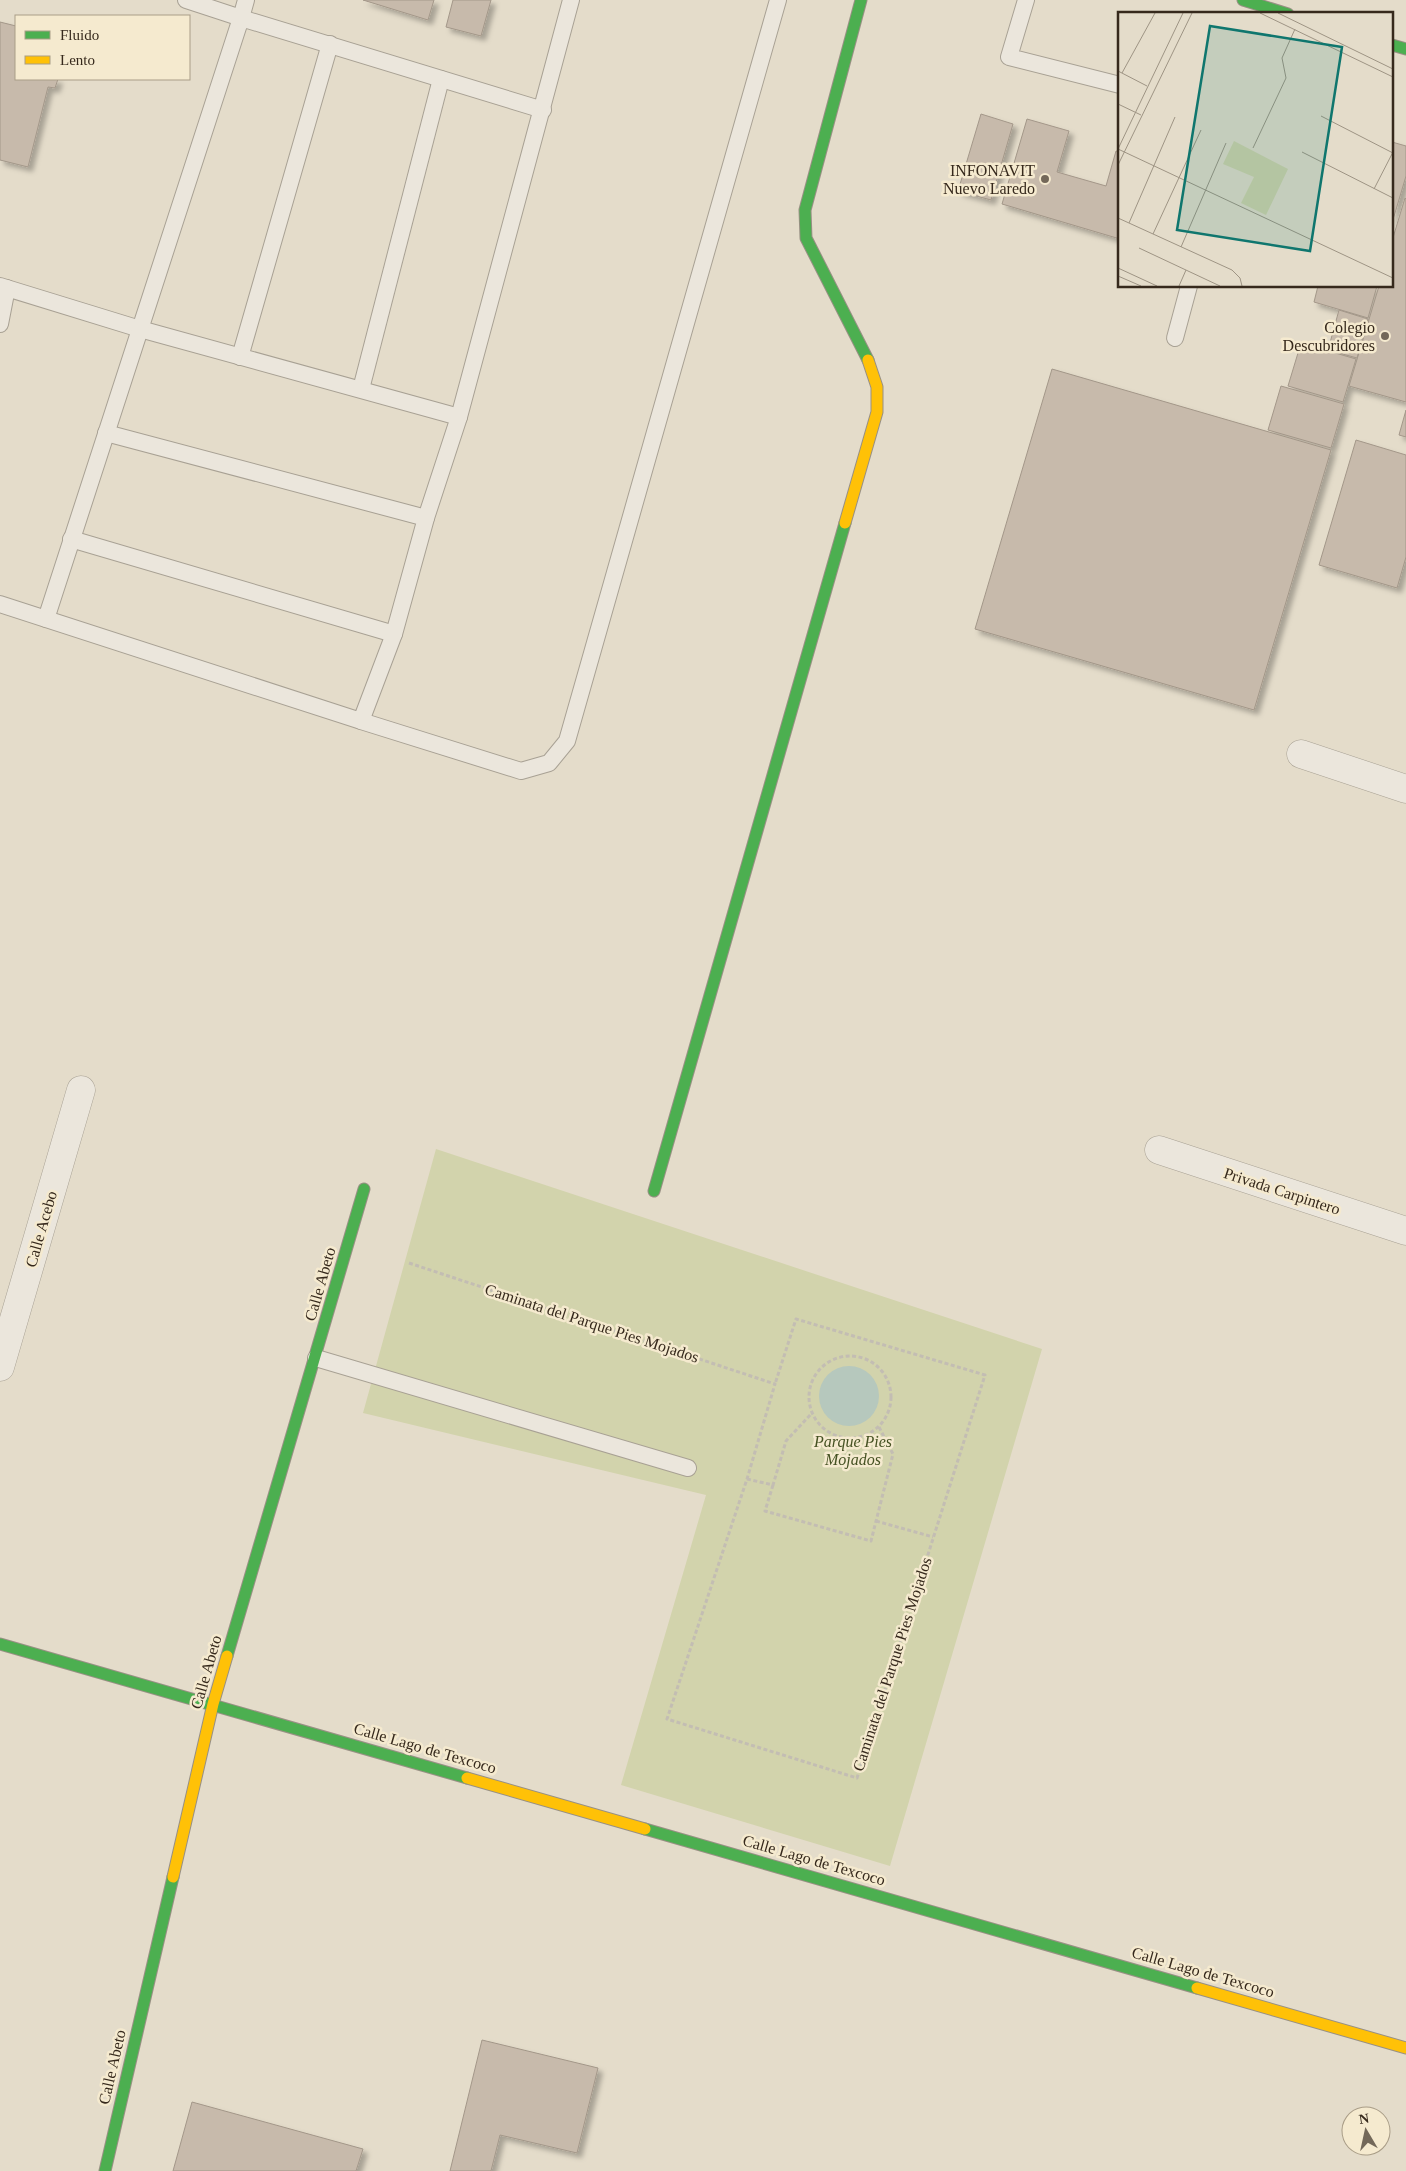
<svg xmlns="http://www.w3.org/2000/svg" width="1406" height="2171" font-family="'Times New Roman',serif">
	<defs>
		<filter id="shadow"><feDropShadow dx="4.5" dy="4.5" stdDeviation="2.5" flood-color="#0004"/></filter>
	</defs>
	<rect width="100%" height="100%" fill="#e4dcca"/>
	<polygon fill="#d2d3ac" points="436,1149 1042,1349 890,1866 621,1785 706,1495 363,1413"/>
	<circle fill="#b6c8bd" cx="849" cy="1396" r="30"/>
	<g fill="#c7baab" stroke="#a39789" filter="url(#shadow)">
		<polygon points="363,0 434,0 428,20"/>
		<polygon points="453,0 491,0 481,36 446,27"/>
		<polygon points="0,22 16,26 16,79 58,79 55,88 48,87 28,167 0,160"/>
		<polygon points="981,114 1013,124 991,200 958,191"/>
		<polygon points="1027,119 1069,131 1057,172 1106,186 1116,151 1120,152 1120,239 1002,204"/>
		<polygon points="1392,142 1406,146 1406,176 1392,223"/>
		<polygon points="1405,198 1406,199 1406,402 1349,386 1379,286 1392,286 1392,241"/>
		<polygon points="1318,286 1377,286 1368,318 1314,302"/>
		<polygon points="1339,310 1368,319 1357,358 1328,350"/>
		<polygon points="1301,343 1356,359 1343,402 1288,386"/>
		<polygon points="1052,369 1331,450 1254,710 975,629"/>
		<polygon points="1281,386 1344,404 1331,448 1268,430"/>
		<polygon points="1406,410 1406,437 1399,435"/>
		<polygon points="1356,440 1406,455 1406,557 1397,588 1319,565"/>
		<polygon points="482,2040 598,2068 577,2153 500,2135 491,2171 450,2171"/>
		<polygon points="192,2102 363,2149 356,2171 173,2171"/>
	</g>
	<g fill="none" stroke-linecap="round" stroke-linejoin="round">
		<defs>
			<g id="lane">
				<polyline points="186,0 241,18 246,0"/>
				<polyline points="1026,0 1009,57 1120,85"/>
				<polyline points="0,286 140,329 459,417"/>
				<polyline points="0,324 7,288"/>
				<polyline points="1175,338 1189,286"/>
				<polyline points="240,357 330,44"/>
				<polyline points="361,389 441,79"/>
				<polyline points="106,433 426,518"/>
				<polyline points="71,539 394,634"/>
				<polyline points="0,604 361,721 394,634 426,518 459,417 571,0"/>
				<polyline points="46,619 241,18 543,110"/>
				<polyline points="361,721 521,771 549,763 567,741 778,0"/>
				<polyline points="316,1358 688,1468"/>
			</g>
			<g id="street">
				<polyline points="1301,754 1406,789"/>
				<polyline points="1159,1150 1406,1231"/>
				<polyline points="0,1367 81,1090"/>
			</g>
			<g id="fast">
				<polyline points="861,0 805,210 806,238 868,360"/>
				<polyline points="1243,0 1288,14"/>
				<polyline points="1392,45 1406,49"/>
				<polyline points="654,1191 845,523"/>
				<polyline points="0,1644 467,1778"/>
				<polyline points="227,1656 364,1189"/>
				<polyline points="645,1829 1197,1988"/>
				<polyline points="105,2171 173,1877"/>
			</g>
			<g id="slow">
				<polyline points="845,523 877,412 877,387 868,360"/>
				<polyline points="467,1778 645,1829"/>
				<polyline points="173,1877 213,1704 227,1656"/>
				<polyline points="1197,1988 1406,2048"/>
			</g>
		</defs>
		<use href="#lane" stroke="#a8a194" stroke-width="18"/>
		<use href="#street" stroke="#a8a194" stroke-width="29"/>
		<use href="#fast" stroke="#989084" stroke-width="13"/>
		<use href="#slow" stroke="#989084" stroke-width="13"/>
		<g stroke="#c3bdb3" stroke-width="3" stroke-dasharray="4 2.5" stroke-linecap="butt">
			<polyline points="409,1263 775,1384 747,1479 667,1719 857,1778 985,1375 796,1319 775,1384"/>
			<circle cx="850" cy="1397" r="41"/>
			<polyline points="747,1479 773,1485 786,1441 812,1413"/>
			<polyline points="773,1485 765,1511 871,1541 893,1454 879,1427"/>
			<polyline points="876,1521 933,1537"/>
		</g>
		<use href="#lane" stroke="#ebe6dc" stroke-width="16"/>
		<use href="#street" stroke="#ebe6dc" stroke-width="28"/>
		<use href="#fast" stroke="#4caf50" stroke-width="11"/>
		<use href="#slow" stroke="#ffc107" stroke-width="11"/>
	</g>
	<g fill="#736859" stroke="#f5eacf" stroke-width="2">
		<circle cx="1045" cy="179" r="5"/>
		<circle cx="1385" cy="336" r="5"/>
	</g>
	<g text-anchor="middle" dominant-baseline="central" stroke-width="5" stroke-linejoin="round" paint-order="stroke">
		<g font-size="16" fill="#36291c" stroke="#f5eacf" text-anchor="end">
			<text x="1035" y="170">INFONAVIT<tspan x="1035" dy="18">Nuevo Laredo</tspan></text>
			<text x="1375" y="327">Colegio<tspan x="1375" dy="18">Descubridores</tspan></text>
		</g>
		<g font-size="16" fill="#36291c" stroke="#f5eacf">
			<text transform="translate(1282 1191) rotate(18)">Privada Carpintero</text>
			<text transform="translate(41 1229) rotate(-74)">Calle Acebo</text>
			<text transform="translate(320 1284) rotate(-74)">Calle Abeto</text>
			<text transform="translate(592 1323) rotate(18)">Caminata del Parque Pies Mojados</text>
			<text transform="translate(892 1664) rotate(-72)">Caminata del Parque Pies Mojados</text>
			<text transform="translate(206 1672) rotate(-74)">Calle Abeto</text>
			<text transform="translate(425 1748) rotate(16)">Calle Lago de Texcoco</text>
			<text transform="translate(814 1860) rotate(16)">Calle Lago de Texcoco</text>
			<text transform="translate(1203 1972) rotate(16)">Calle Lago de Texcoco</text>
			<text transform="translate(112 2067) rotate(-77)">Calle Abeto</text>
		</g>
		<g font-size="16" font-style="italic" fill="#465223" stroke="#f5eacf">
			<text x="853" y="1441">Parque Pies<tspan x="853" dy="18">Mojados</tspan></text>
		</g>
	</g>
	<g transform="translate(1118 12)">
		<rect width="275" height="275" fill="#e4dcca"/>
		<path d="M116 129 170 157 148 203 123 191 136 165 105 152Z" fill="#d2d3ac"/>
		<path fill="none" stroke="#9e9484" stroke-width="1" d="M142 1 275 65M160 1 275 57M0 59 29 74M4 61 37 1M0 92 23 103M203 104 275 141M135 136 168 66 164 46 177 17M0 137 275 266M0 137 65 1M184 140 275 186M0 153 74 1M256 177 275 140M0 206 114 258 122 266 124 274M11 211 57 105M35 222 83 118M63 235 108 131M21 236 102 274M0 256 39 274M0 264 23 274M61 274 68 258"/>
		<path fill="#0f766e" fill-opacity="0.15" stroke="#0f766e" stroke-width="2.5" d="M92 14 224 35 192 239 59 218Z"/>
		<rect width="275" height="275" fill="none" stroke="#36291c" stroke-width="2.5"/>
	</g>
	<rect x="15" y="15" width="175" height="65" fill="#f5eacf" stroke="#a99d87"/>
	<rect x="25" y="31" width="25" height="8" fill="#4caf50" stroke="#a99d87"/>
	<text x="60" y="40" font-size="15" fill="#36291c">Fluido</text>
	<rect x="25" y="56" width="25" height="8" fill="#ffc107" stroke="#a99d87"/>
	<text x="60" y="65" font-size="15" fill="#36291c">Lento</text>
	<g transform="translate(1366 2131) rotate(351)"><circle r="24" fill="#f5eacf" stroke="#a99d87"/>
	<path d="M0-4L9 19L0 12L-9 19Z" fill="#736859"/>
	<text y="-8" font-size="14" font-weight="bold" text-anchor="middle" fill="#36291c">N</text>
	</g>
</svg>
